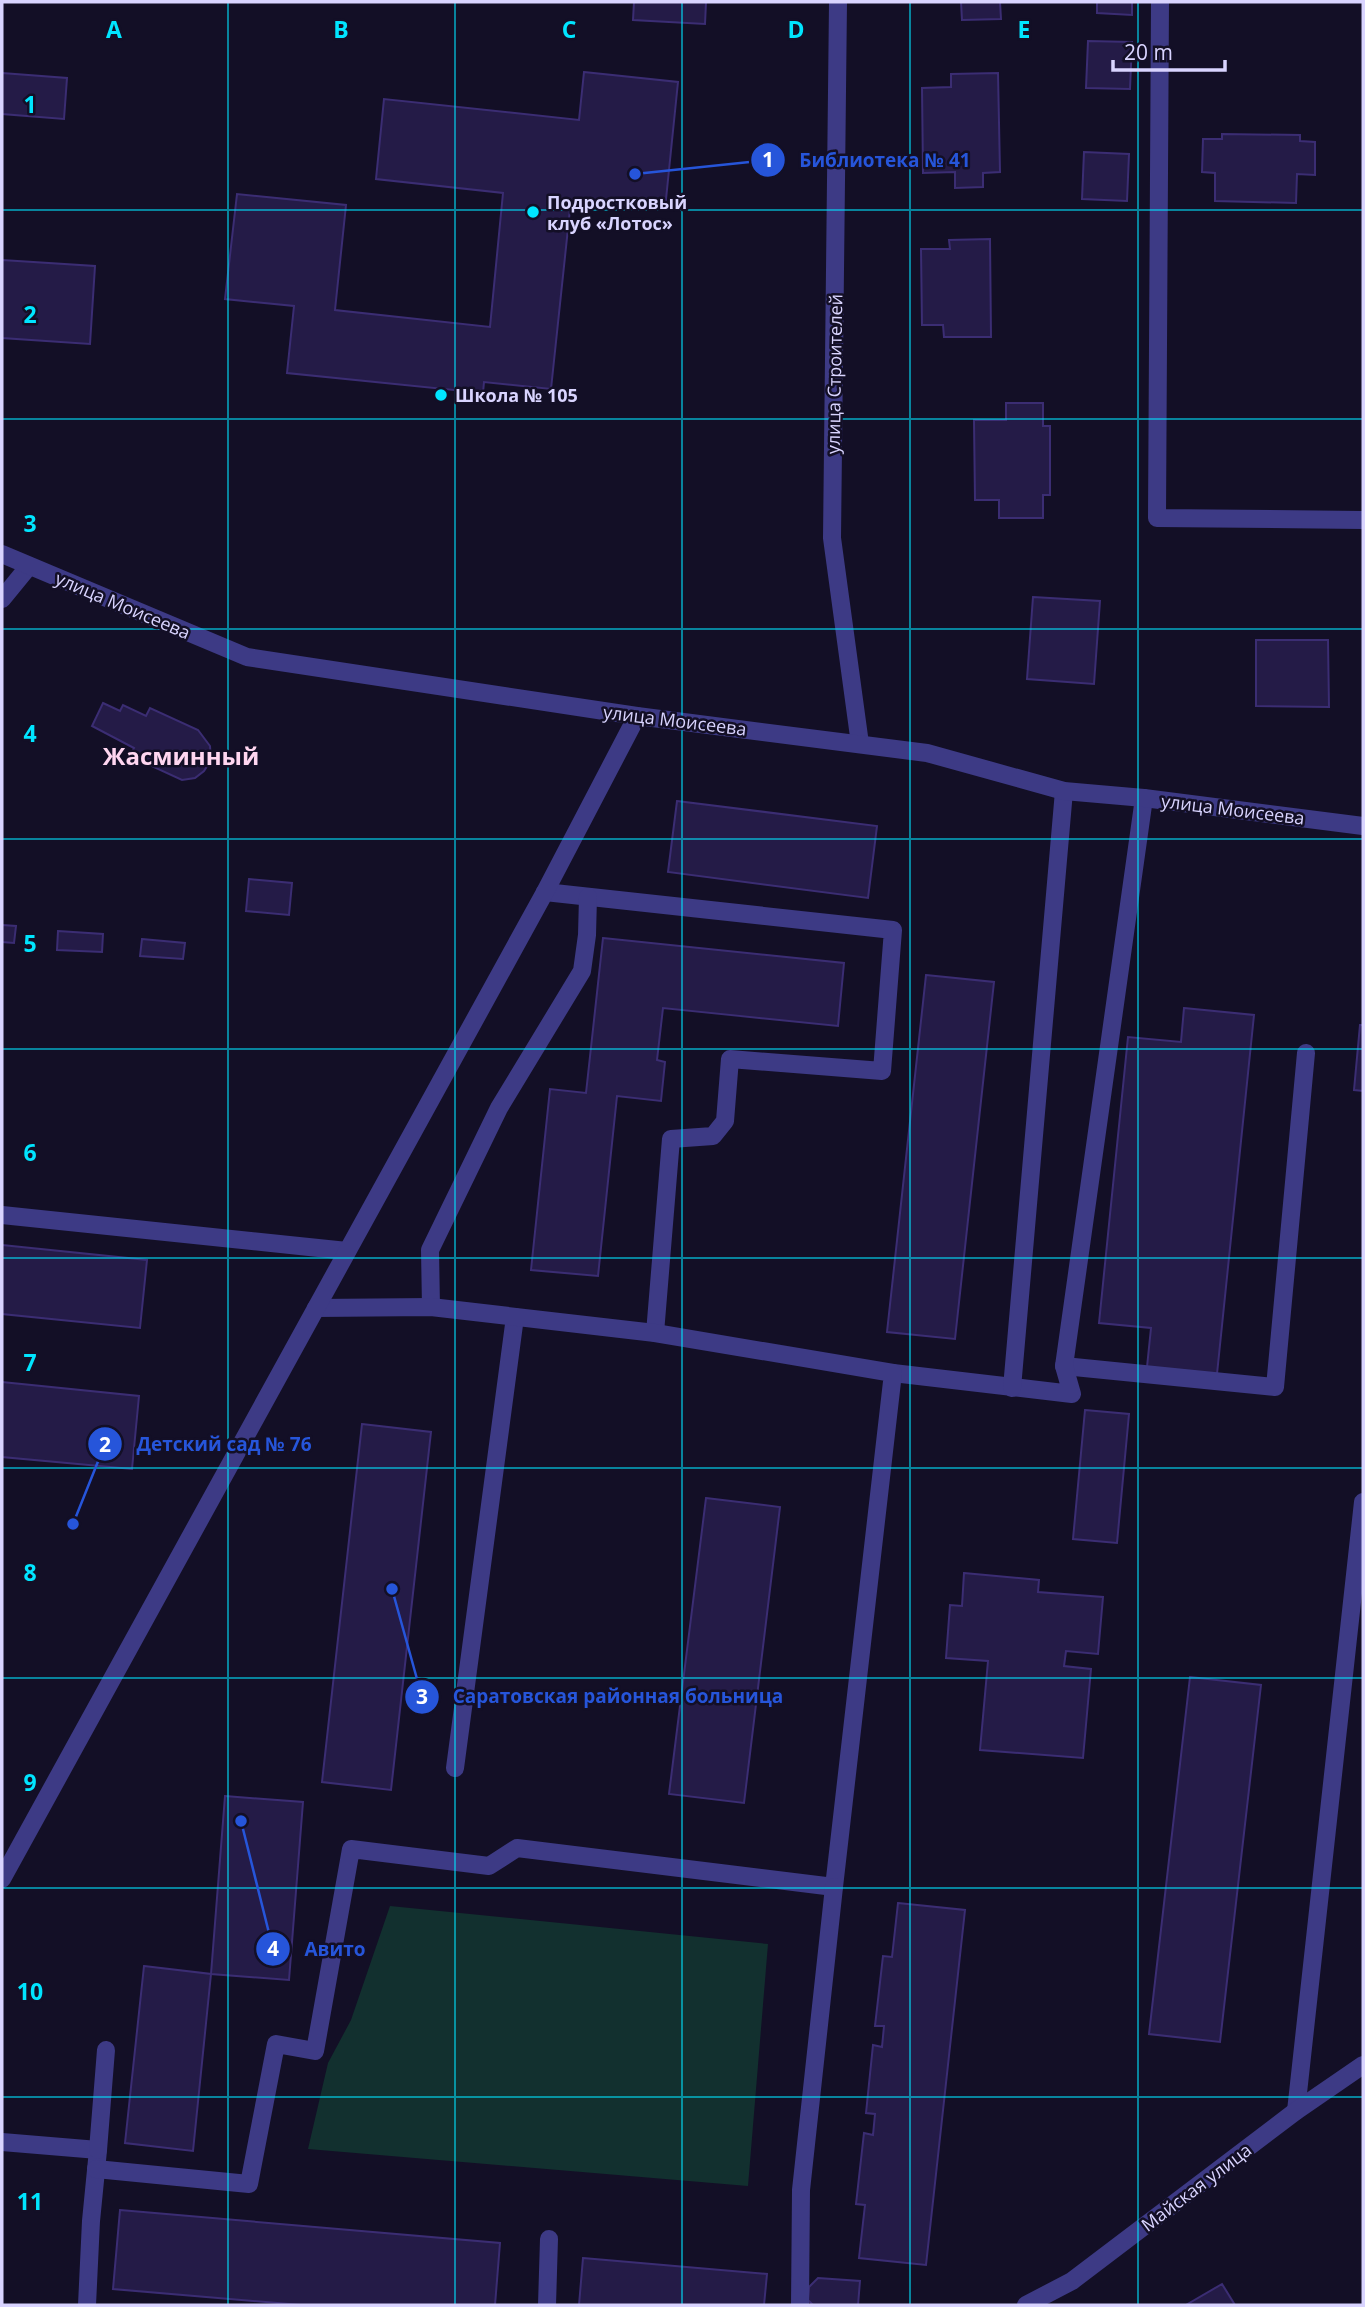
<svg xmlns="http://www.w3.org/2000/svg" width="1365" height="2307" font-family="'Open Sans',sans-serif">
	<rect width="100%" height="100%" fill="#130f26"/>
	<polygon fill="#12302f" points="390,1906 768,1944 748,2186 308,2149 328,2063 351,2020"/>
	<g fill="#241b47" stroke="#3b2d73" stroke-width="2">
		<polygon points="634,2 706,2 705,24 633,20"/>
		<polygon points="961,2 1000,2 1001,19 962,20"/>
		<polygon points="1097,2 1132,2 1132,15 1097,13"/>
		<polygon points="1088,41 1132,42 1130,89 1086,88"/>
		<polygon points="584,72 678,82 665,209 571,200 551,389 484,382 483,393 287,373 294,306 225,299 237,194 346,205 335,310 490,327 503,193 376,179 384,99 579,120"/>
		<polygon points="2,73 67,78 64,119 2,114"/>
		<polygon points="998,73 1000,172 983,173 983,187 955,188 955,172 923,173 922,88 951,87 951,74"/>
		<polygon points="1222,134 1300,135 1300,141 1315,142 1315,175 1297,174 1296,203 1215,201 1215,173 1202,172 1203,139 1222,139"/>
		<polygon points="1084,152 1129,154 1127,201 1082,199"/>
		<polygon points="990,239 991,337 944,337 943,325 922,325 921,249 950,249 949,240"/>
		<polygon points="2,260 95,266 90,344 2,338"/>
		<polygon points="1006,403 1043,403 1043,426 1050,426 1050,495 1043,495 1043,518 999,518 999,500 975,500 974,420 1006,420"/>
		<polygon points="1033,597 1100,601 1094,684 1027,679"/>
		<polygon points="1256,640 1328,640 1329,707 1256,706"/>
		<polygon points="103,703 120,711 123,705 146,716 150,708 198,730 210,746 211,760 204,771 195,778 182,780 130,756 134,748 92,726"/>
		<polygon points="677,801 877,826 868,898 668,872"/>
		<polygon points="249,879 292,883 289,915 246,911"/>
		<polygon points="2,925 16,926 14,943 2,942"/>
		<polygon points="58,931 103,934 102,952 57,950"/>
		<polygon points="603,938 844,963 838,1026 663,1008 657,1060 665,1062 661,1101 617,1096 598,1276 531,1270 550,1089 586,1093"/>
		<polygon points="142,939 185,943 183,959 140,956"/>
		<polygon points="926,975 994,982 955,1339 887,1332"/>
		<polygon points="1184,1008 1254,1015 1217,1374 1147,1367 1151,1328 1099,1323 1128,1037 1181,1042"/>
		<polygon points="1360,1025 1363,1025 1363,1091 1354,1090"/>
		<polygon points="2,1245 147,1260 140,1328 2,1314"/>
		<polygon points="2,1382 139,1396 132,1469 2,1457"/>
		<polygon points="1085,1410 1129,1414 1117,1543 1073,1539"/>
		<polygon points="362,1424 431,1432 391,1790 322,1782"/>
		<polygon points="706,1498 780,1507 744,1803 669,1794"/>
		<polygon points="964,1573 1039,1580 1038,1592 1103,1597 1098,1654 1066,1651 1064,1666 1091,1669 1083,1758 980,1750 988,1661 946,1658 950,1605 962,1606"/>
		<polygon points="1190,1677 1261,1685 1220,2042 1149,2034"/>
		<polygon points="225,1796 303,1802 289,1980 211,1974"/>
		<polygon points="898,1903 965,1910 926,2265 859,2258 865,2205 856,2204 864,2133 873,2135 875,2114 866,2113 873,2045 882,2047 884,2026 875,2026 883,1956 892,1957"/>
		<polygon points="144,1966 211,1974 193,2151 125,2143"/>
		<polygon points="120,2210 500,2243 495,2305 301,2305 113,2289"/>
		<polygon points="583,2258 767,2274 764,2305 579,2305"/>
		<polygon points="818,2278 860,2281 858,2305 813,2305 808,2300 809,2287"/>
		<polygon points="1222,2284 1235,2305 1186,2305"/>
	</g>
	<g fill="none" stroke-linecap="round" stroke-linejoin="round">
		<g stroke="#3d3a85" stroke-width="18">
			<polyline points="2,599 29,566"/>
			<polyline points="545,892 893,930 882,1071 730,1059 725,1121 713,1136 671,1139 655,1333"/>
			<polyline points="2,1215 347,1251"/>
			<polyline points="431,1307 430,1250 499,1108 582,971 587,935 588,897"/>
			<polyline points="1064,1366 1275,1387 1306,1053"/>
			<polyline points="893,1373 1072,1394 1064,1366 1144,798"/>
			<polyline points="1012,1388 1064,791"/>
			<polyline points="455,1768 515,1317"/>
			<polyline points="1296,2111 1363,1502"/>
			<polyline points="2,2142 98,2150 91,2221 87,2305"/>
			<polyline points="98,2150 106,2050"/>
			<polyline points="96,2169 249,2184 276,2044 315,2051 351,1849 489,1866 517,1848 834,1887 893,1373 655,1333 431,1307 316,1308"/>
			<polyline points="547,2305 549,2239"/>
			<polyline points="800,2305 801,2190 834,1887"/>
		</g>
		<g stroke="#3d3a85" stroke-width="18">
			<polyline points="838,2 832,538 860,744"/>
			<polyline points="1160,2 1157,518 1363,520"/>
			<polyline points="2,554 247,657 637,716 927,753 1064,791 1144,798 1363,826"/>
			<polyline points="2,1879 545,892 637,716"/>
			<polyline points="1026,2305 1072,2281 1296,2111 1363,2065"/>
		</g>
	</g>
	<path fill="none" stroke="#00e5ff" stroke-width="2" stroke-opacity="0.55" d="M228 2V2305M455 2V2305M682 2V2305M910 2V2305M1138 2V2305M2 210H1363M2 419H1363M2 629H1363M2 839H1363M2 1049H1363M2 1258H1363M2 1468H1363M2 1678H1363M2 1888H1363M2 2097H1363"/>
	<g fill="#00e5ff" stroke="#130f26" stroke-width="2.5">
		<circle cx="533" cy="212" r="7"/>
		<circle cx="441" cy="395" r="7"/>
	</g>
	<g text-anchor="middle" dominant-baseline="central" stroke-width="5" stroke-linejoin="round" paint-order="stroke">
		<g font-size="18" font-weight="bold" fill="#d9d4ff" stroke="#130f26" text-anchor="start">
			<text x="547" y="202">Подростковый<tspan x="547" dy="21">клуб «Лотос»</tspan></text>
			<text x="455" y="395">Школа № 105</text>
		</g>
		<g font-size="18" fill="#d9d4ff" stroke="#130f26">
			<text transform="translate(834 374) rotate(-89)">улица Строителей</text>
			<text transform="translate(123 605) rotate(23)">улица Моисеева</text>
			<text transform="translate(675 720) rotate(7)">улица Моисеева</text>
			<text transform="translate(1233 809) rotate(7)">улица Моисеева</text>
			<text transform="translate(1196 2187) rotate(-37)">Майская улица</text>
		</g>
		<g font-size="24" font-weight="bold" fill="#ffd6f0" stroke="#130f26">
			<text x="181" y="755">Жасминный</text>
		</g>
	</g>
	<g font-size="23" text-anchor="middle" font-weight="bold" fill="#00e5ff" stroke="#130f26" stroke-width="5" stroke-linejoin="round" paint-order="stroke">
		<text x="114" y="38">A</text>
		<text x="341" y="38">B</text>
		<text x="569" y="38">C</text>
		<text x="796" y="38">D</text>
		<text x="1024" y="38">E</text>
		<text x="30" y="113">1</text>
		<text x="30" y="323">2</text>
		<text x="30" y="532">3</text>
		<text x="30" y="742">4</text>
		<text x="30" y="952">5</text>
		<text x="30" y="1161">6</text>
		<text x="30" y="1371">7</text>
		<text x="30" y="1581">8</text>
		<text x="30" y="1791">9</text>
		<text x="30" y="2000">10</text>
		<text x="30" y="2210">11</text>
	</g>
	<path fill="none" stroke="#2655da" stroke-width="2.5" d="M635 174L768 160M73 1524L105 1444M392 1589L422 1697M241 1821L273 1949"/>
	<g fill="#2655da" stroke="#130f26" stroke-width="2.5">
		<circle cx="635" cy="174" r="7"/>
		<circle cx="73" cy="1524" r="7"/>
		<circle cx="392" cy="1589" r="7"/>
		<circle cx="241" cy="1821" r="7"/>
		<circle cx="768" cy="160" r="18"/>
		<circle cx="105" cy="1444" r="18"/>
		<circle cx="422" cy="1697" r="18"/>
		<circle cx="273" cy="1949" r="18"/>
	</g>
	<g font-size="21" text-anchor="middle" font-weight="bold" fill="#fff">
		<text x="768" y="167">1</text>
		<text x="105" y="1452">2</text>
		<text x="422" y="1704">3</text>
		<text x="273" y="1956">4</text>
	</g>
	<g font-size="19" text-anchor="middle" font-weight="bold" fill="#2655da" stroke="#130f26" stroke-width="5" stroke-linejoin="round" paint-order="stroke">
		<text x="885" y="167">Библиотека № 41</text>
		<text x="224" y="1451">Детский сад № 76</text>
		<text x="618" y="1703">Саратовская районная больница</text>
		<text x="335" y="1956">Авито</text>
	</g>
	<rect width="1365" height="2307" fill="none" stroke="#d9d4ff" stroke-width="7"/>
	<path d="M1113 60v10h112v-10" fill="none" stroke="#d9d4ff" stroke-width="3.5"/>
	<text x="1124" y="60" font-size="21" fill="#d9d4ff" stroke="#130f26" stroke-width="5" paint-order="stroke">20 m</text>
</svg>
